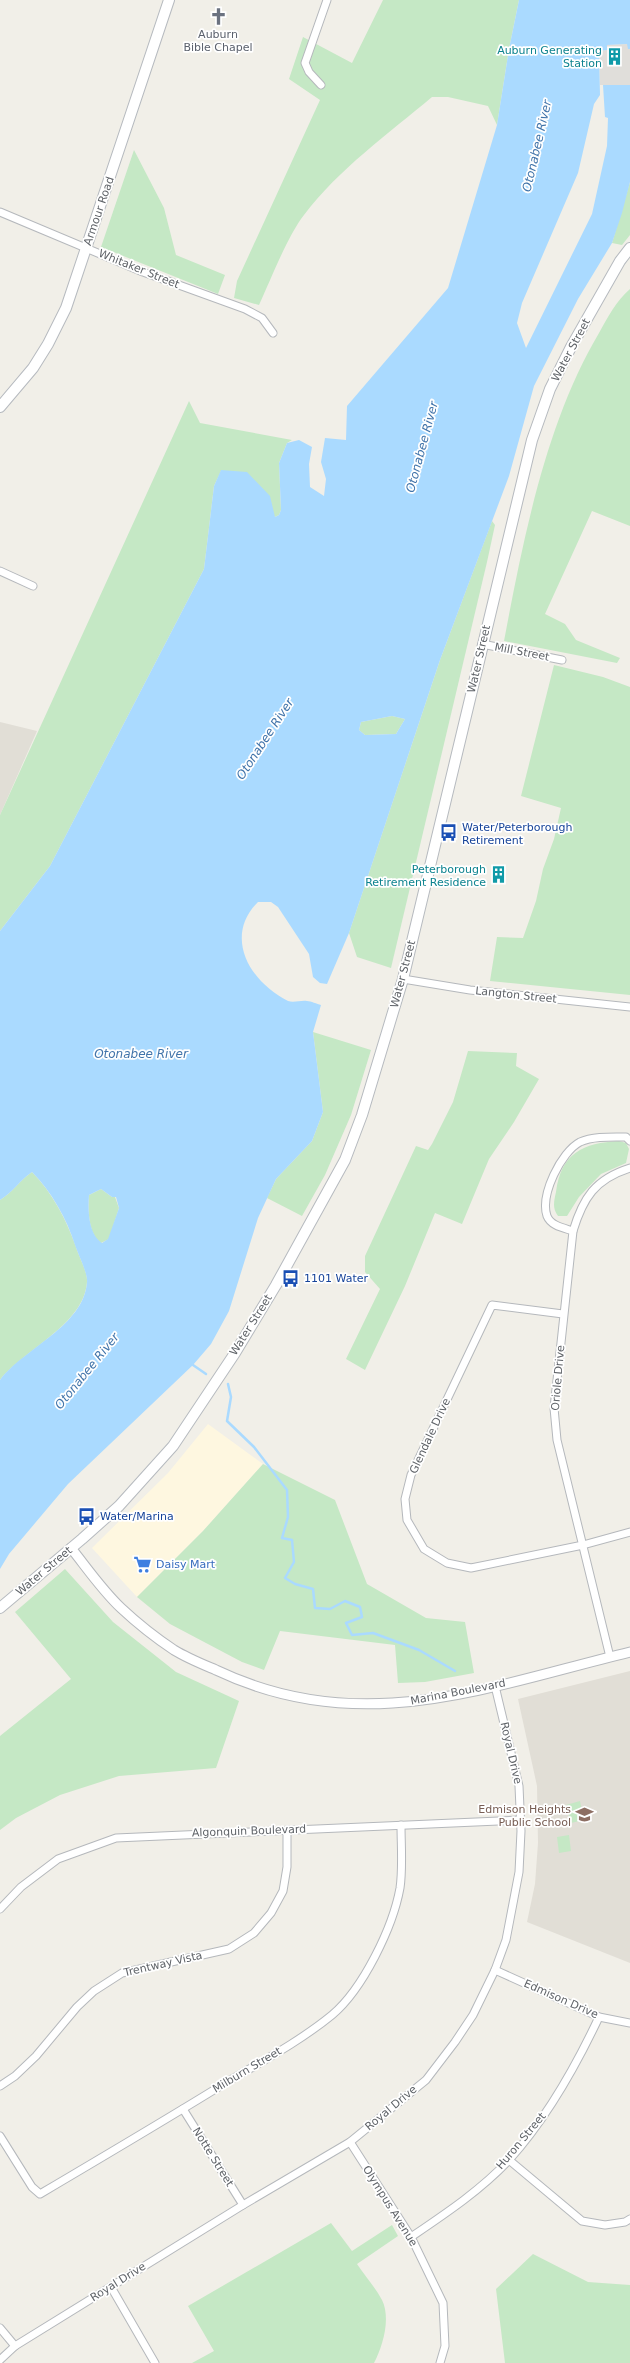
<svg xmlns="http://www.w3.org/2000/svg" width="630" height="2363" font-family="'DejaVu Sans',sans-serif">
	<rect width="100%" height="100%" fill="#f1efe8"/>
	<polygon fill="#fef7e0" points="208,1424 263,1464 203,1531 137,1597 92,1548 168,1473"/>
	<polygon fill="#e0deda" points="628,44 628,49 630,49 630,85 600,85 599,51 607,50 607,45"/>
	<g fill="#e1ded6">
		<polygon points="0,722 37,731 0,815"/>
		<polygon points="630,1671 630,1963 527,1922 535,1884 538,1843 537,1786 518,1699"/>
	</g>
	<g fill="#c5e8c5">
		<path d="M383 0H519L509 49 497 125 488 106 448 97H432C388 134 339 169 304 215 287 237 271 279 259 305L234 298 237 281 320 100 289 79 303 37 352 63Z"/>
		<polygon points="134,150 164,208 176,255 225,275 218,294 101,247"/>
		<polygon points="630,182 630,235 622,245 612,243"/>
		<path d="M630 289V526L592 511 545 614 565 624 576 640 620 658 617 663 504 641C523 540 546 422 599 333 608 317 616 301 630 289Z"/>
		<polygon points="189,401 200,423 292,440 287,443 279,463 281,510 279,515 275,517 221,471 214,486 204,569 50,866 0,931 0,815"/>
		<polygon points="492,521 495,525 487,562 391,968 357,957 349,933 440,660"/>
		<polygon points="554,665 603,677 630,687 630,995 490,981 497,937 523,938 536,901 543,869 554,839 561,808 521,796"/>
		<polygon points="392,716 405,719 396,734 365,735 359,730 361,722"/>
		<polygon points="313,1032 371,1050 351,1115 325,1175 302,1216 267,1198 276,1179 312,1141 323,1112"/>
		<polygon points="468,1051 517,1053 516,1066 539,1079 514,1122 489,1159 462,1224 435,1213 405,1286 365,1370 346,1359 380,1289 365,1272 365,1256 416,1146 428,1150 432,1144 453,1102"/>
		<path d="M619 1141 626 1143 629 1149 626 1163 601 1174 579 1197 567 1216H558C552 1208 554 1201 556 1192 561 1153 583 1143 619 1141Z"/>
		<path d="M32 1172C52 1192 67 1221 76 1247 79 1257 88 1273 87 1282 84 1325 24 1349 0 1380V1200C12 1193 20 1180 32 1172Z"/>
		<path d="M101 1189 112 1197H115L119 1208 109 1239 101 1243C88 1234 88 1210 89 1195Z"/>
		<polygon points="263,1464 335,1500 367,1584 426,1618 465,1622 474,1673 425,1682 398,1683 395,1645 280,1631 264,1670 242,1662 170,1624 137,1597 203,1531"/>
		<polygon points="65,1569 113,1622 176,1672 239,1701 216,1768 119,1776 60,1795 16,1818 0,1830 0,1736 71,1679 15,1612"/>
		<polygon points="580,1801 584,1820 571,1823 566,1805"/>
		<polygon points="569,1835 571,1851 559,1853 557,1837"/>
		<path d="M331 2223 352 2251 392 2225 398 2236 357 2264C365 2276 375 2287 382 2300 391 2318 383 2346 374 2363H192L214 2351 188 2306Z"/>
		<polygon points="533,2254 588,2282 630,2285 630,2363 505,2363 496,2289"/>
	</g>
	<path fill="#aadaff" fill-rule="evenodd" d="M519 0H630V49H628L627 44 607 45V50L599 51 600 95 594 104 578 173 522 303 517 323 526 348 592 214 607 146 608 118 605 117 603 85H630V182L622 213 612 243 578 299 534 386 509 476 440 660 349 933 327 984 320 983 313 977 309 954 278 907 271 902H258C223 937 250 982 288 1001 294 1003 301 1000 307 1001 311 1001 317 1004 321 1005L313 1032 323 1112 312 1141 276 1179 258 1218 229 1311 211 1344 193 1365 68 1484 9 1554 0 1569V1380C24 1348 84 1326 87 1282 88 1274 78 1254 75 1245 67 1219 51 1191 32 1172 20 1180 12 1193 0 1200V931L50 866 204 569 214 486 221 470 247 472 270 496 275 517 279 515 281 510 279 463 287 443 299 440 312 447 309 464 310 487 324 496 326 479 321 462 325 438 346 440 347 406 448 288 497 125 509 49ZM392 716 405 719 396 734 365 735 359 730 361 722ZM101 1189 112 1197H116L119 1208 108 1239 102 1243C88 1234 88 1209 89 1195Z"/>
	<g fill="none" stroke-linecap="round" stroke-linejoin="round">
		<g stroke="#aadaff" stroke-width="2.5">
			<polyline points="193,1365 206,1374"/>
			<polyline points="228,1384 231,1397 227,1421 254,1447 287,1490 288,1517 282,1538 292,1540 294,1562 285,1578 295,1584 313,1589 315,1608 330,1609 345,1601 360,1607 362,1617 346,1623 352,1635 373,1633 419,1650 455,1671"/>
		</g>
		<defs>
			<g id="minor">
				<polyline points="321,85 309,72 305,63 327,0"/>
				<polyline points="0,212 143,272 245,309 262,318 273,333"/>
				<polyline points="0,571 33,586"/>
				<polyline points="482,644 562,660"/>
				<polyline points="403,979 470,990 630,1007"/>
				<path d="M573 1231C564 1228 551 1226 547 1216 540 1195 561 1152 580 1142 593 1136 612 1137 626 1137L630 1141"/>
				<polyline points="563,1314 492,1305 411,1475 405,1499 407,1520 424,1549 447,1563 471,1568 583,1545 630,1532"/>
				<path d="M610 1657 557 1440 554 1408 573 1231C583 1198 595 1179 630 1168"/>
				<polyline points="0,1909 21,1887 58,1859 116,1838 520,1820"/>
				<polyline points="495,1970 599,2017 630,2023"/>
				<polyline points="0,2086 15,2076 36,2056 77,2007 94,1991 122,1973 229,1949 254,1933 271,1913 283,1891 287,1867 287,1830"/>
				<polyline points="183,2109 243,2205"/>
				<path d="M0 2136 32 2187 40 2194C101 2158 162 2122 222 2085 259 2063 299 2042 332 2015 363 1989 393 1927 400 1888 403 1868 401 1845 401 1825"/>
				<polyline points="350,2142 411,2237 443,2303 445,2346 440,2363"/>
				<polyline points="509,2160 582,2221 605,2225 625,2222 630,2219"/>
				<path d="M411 2237C445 2214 481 2190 509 2160 547 2118 575 2068 599 2017"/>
				<polyline points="111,2287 155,2363"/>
				<polyline points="0,2328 15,2346"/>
				<polyline points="0,2360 15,2346 243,2205 350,2142 426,2080 455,2042 473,2015 495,1970 506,1940 519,1872 521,1831 519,1786 495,1686"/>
			</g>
			<path id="tertiary" d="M71 1548C87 1568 102 1590 121 1608 137 1623 156 1638 174 1650 187 1658 202 1664 216 1670 361 1739 485 1687 630 1652"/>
			<g id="secondary">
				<polyline points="0,407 33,368 48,344 66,308 169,0"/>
				<polyline points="0,1608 82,1539 119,1506 173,1446 235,1353 276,1285 345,1160 362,1115 403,979 532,440 550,389 571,347 620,261 630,248"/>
			</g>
		</defs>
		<use href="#minor" stroke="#b5b8bc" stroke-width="9"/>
		<use href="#tertiary" stroke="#b5b8bc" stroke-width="11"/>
		<use href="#secondary" stroke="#b6babf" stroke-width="12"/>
		<use href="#minor" stroke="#fff" stroke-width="7"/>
		<use href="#tertiary" stroke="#fff" stroke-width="9"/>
		<use href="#secondary" stroke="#fff" stroke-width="10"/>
	</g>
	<defs>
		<symbol id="church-bare" viewBox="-9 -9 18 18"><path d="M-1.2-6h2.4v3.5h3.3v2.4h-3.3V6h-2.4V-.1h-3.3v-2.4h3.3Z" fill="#6b7280" stroke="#fff" stroke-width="2.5" paint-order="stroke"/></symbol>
		<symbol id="building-bare" viewBox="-9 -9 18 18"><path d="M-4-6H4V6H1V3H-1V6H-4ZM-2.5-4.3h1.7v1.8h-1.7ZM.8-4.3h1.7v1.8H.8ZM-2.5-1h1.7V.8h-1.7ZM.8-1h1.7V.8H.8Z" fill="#0f9aa8" stroke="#fff" stroke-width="2.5" paint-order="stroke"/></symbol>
		<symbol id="bus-bare" viewBox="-9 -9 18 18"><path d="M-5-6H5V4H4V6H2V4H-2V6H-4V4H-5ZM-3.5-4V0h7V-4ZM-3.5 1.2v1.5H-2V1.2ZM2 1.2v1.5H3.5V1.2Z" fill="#1a4fb4" stroke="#fff" stroke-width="2.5" paint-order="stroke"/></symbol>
		<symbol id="supermarket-bare" viewBox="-9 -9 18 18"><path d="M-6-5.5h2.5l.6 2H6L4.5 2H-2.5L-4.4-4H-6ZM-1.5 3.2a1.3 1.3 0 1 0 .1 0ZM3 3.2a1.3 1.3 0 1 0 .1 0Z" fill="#3f7fe0" stroke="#fff" stroke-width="2.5" paint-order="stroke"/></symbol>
		<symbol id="school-bare" viewBox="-9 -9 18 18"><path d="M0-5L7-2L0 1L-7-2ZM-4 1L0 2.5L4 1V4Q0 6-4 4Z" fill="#8d6e63" stroke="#fff" stroke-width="2.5" paint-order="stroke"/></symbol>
	</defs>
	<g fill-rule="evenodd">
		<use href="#church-bare" x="206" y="4" width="25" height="25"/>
		<use href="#building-bare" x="602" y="44" width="25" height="25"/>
		<use href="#bus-bare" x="436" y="820" width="25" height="25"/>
		<use href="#building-bare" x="486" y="862" width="25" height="25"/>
		<use href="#bus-bare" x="278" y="1266" width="25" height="25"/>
		<use href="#bus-bare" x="74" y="1504" width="25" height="25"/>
		<use href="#supermarket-bare" x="130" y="1552" width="25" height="25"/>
		<use href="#school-bare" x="572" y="1802" width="25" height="25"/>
	</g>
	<g text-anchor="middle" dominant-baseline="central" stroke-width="3.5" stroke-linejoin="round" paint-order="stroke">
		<g font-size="11" fill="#5b616d" stroke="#fff">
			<text x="218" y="34">Auburn<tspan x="218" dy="13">Bible Chapel</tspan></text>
		</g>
		<g font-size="11" fill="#0d838f" stroke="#fff" text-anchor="end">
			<text x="602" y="50">Auburn Generating<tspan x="602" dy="13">Station</tspan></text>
			<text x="486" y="869">Peterborough<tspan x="486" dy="13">Retirement Residence</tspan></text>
		</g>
		<g font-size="11" fill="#5f6368" stroke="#fff">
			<text transform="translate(99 211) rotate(-71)">Armour Road</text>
			<text transform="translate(139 269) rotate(22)">Whitaker Street</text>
			<text transform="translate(571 350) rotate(-62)">Water Street</text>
			<text transform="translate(522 652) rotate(11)">Mill Street</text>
			<text transform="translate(479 659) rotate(-77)">Water Street</text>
			<text transform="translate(403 974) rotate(-75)">Water Street</text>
			<text transform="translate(516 995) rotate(6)">Langton Street</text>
			<text transform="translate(251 1325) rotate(-58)">Water Street</text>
			<text transform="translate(558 1378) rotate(-85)">Oriole Drive</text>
			<text transform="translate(430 1436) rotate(-65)">Glendale Drive</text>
			<text transform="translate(44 1571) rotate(-40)">Water Street</text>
			<text transform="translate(458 1692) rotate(-11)">Marina Boulevard</text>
			<text transform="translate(511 1753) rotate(77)">Royal Drive</text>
			<text transform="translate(249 1831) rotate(-2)">Algonquin Boulevard</text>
			<text transform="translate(163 1964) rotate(-13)">Trentway Vista</text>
			<text transform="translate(561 1999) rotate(24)">Edmison Drive</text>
			<text transform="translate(247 2070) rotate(-31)">Milburn Street</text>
			<text transform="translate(391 2108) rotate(-40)">Royal Drive</text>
			<text transform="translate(521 2141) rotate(-50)">Huron Street</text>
			<text transform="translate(213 2157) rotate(58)">Notte Street</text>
			<text transform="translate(390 2206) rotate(58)">Olympus Avenue</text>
			<text transform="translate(118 2282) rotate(-32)">Royal Drive</text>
		</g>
		<g font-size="11" fill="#164399" stroke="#fff" text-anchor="start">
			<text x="462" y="827">Water/Peterborough<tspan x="462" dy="13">Retirement</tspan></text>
			<text x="304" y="1278">1101 Water</text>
			<text x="100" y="1516">Water/Marina</text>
		</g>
		<g font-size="11" fill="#366cbe" stroke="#fff" text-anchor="start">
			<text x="156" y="1564">Daisy Mart</text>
		</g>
		<g font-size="11" fill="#785e54" stroke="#fff" text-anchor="end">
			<text x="571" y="1809">Edmison Heights<tspan x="571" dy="13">Public School</tspan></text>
		</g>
		<g font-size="12" font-style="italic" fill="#4174aa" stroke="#fff">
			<text transform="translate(537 146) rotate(-77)">Otonabee River</text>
			<text transform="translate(422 447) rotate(-75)">Otonabee River</text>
			<text transform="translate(265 739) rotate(-57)">Otonabee River</text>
			<text x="141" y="1054">Otonabee River</text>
			<text transform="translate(87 1371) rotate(-51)">Otonabee River</text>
		</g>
	</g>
</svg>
